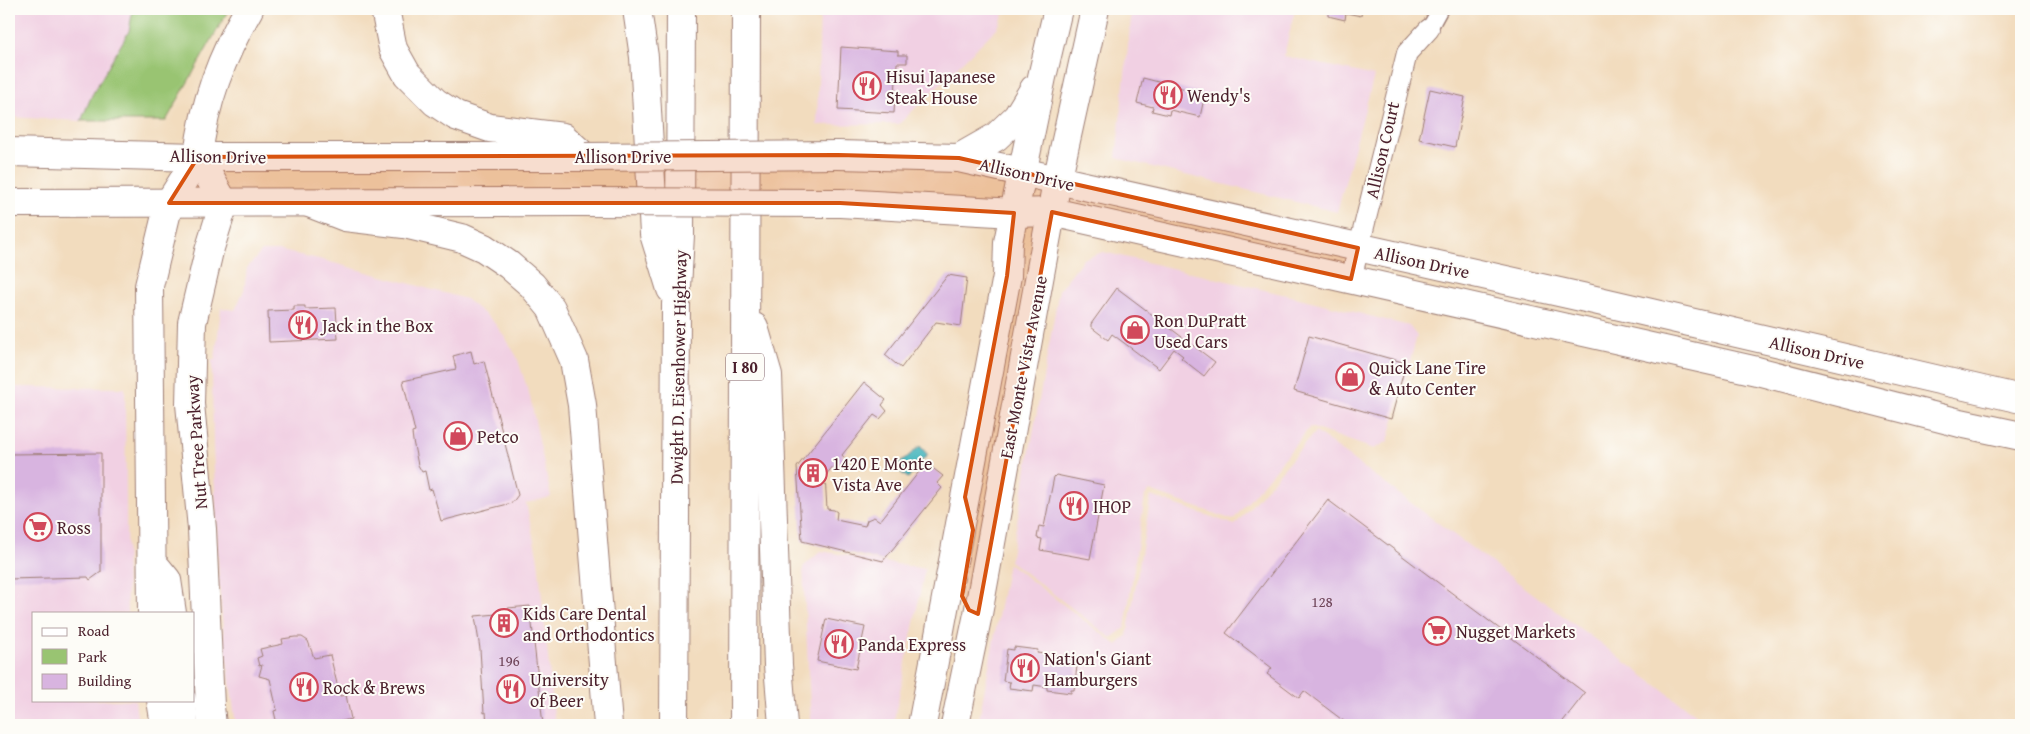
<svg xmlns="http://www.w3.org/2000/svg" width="2030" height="734" font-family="'Gentium Book Plus',serif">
	<rect width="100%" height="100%" fill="#fdfcf7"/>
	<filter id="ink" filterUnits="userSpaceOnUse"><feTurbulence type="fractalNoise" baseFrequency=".02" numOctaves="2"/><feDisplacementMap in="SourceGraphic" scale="10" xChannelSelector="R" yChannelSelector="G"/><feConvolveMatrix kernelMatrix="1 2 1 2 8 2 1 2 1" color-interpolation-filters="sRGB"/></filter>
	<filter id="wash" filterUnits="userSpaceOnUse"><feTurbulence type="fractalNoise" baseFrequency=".0096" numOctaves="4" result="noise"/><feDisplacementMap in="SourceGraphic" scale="20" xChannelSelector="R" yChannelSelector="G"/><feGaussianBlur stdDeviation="1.12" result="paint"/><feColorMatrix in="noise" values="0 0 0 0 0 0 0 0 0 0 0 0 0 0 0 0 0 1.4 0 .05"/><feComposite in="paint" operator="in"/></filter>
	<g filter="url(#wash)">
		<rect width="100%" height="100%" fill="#f2dcbe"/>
		<g fill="#f1d0e3">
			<polygon points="9,9 133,9 129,31 92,95 81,121 9,117"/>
			<polygon points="820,9 1006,9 998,27 899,124 817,125"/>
			<polygon points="1132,9 1295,9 1284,56 1374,76 1337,212 1116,158"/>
			<polygon points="262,251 281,251 319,259 466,299 492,320 505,337 517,357 530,397 551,497 526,503 538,560 555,725 236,725 224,639 219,584 213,444 212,360 215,360 221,308 235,310 244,290 247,268"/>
			<polygon points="1103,252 1299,298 1409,326 1417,336 1388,441 1374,449 1310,427 1233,520 1150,491 1145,495 1125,628 1111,638 1010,561 1059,290 1083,259"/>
			<polygon points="9,387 125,388 127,613 34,613 34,700 135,700 138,725 9,725"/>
			<polygon points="1315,432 1325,439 1710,725 978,725 1008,563 1117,645 1127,636 1151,496 1235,525"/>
			<polygon points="821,551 925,569 893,725 811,725 803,567"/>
		</g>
		<polygon fill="#99c472" stroke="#72724e" points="133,9 229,9 166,121 81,121 92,95 129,31"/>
		<polygon fill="#46b6bd" stroke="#486a74" points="920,446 928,455 915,467 917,470 908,478 900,472 897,466"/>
		<g id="blocks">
			<g fill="#d8b4e0">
				<polygon points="1328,9 1362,9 1361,16 1346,13 1345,20 1328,16"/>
				<polygon points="841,47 898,51 898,55 907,55 907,63 897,63 894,113 838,110"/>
				<polygon points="1143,78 1205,94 1200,117 1170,110 1169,115 1152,111 1153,107 1137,103"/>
				<polygon points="1430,89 1465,97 1455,147 1419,139"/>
				<polygon points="948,275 967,278 961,326 936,322 901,368 885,355"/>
				<polygon points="1117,288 1215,362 1204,376 1181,358 1183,356 1174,349 1159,369 1112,334 1108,340 1091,327 1091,324"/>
				<polygon points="294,306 305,306 305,309 336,308 338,339 269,342 268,311 294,310"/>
				<polygon points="1309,336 1406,363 1391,419 1294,391"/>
				<polygon points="471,351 474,364 484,361 518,495 512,503 441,521 432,489 429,490 425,471 422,472 418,465 413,441 412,433 415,432 403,381 456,369 453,356"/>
				<polygon points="864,382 886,400 882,405 887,411 880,419 874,415 842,455 847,461 840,469 834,465 825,476 827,509 834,510 837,512 836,520 865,526 867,520 874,517 880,521 926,463 943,476 937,483 942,488 883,561 802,541 797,467"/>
				<polygon points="101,453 101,572 90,580 88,577 9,579 9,454"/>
				<polygon points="1056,475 1104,485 1090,559 1040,550 1042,539 1037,538 1039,526 1044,527 1054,477"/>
				<polygon points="1328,500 1585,693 1560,725 1349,725 1304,691 1299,698 1267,674 1272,668 1226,633"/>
				<polygon points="530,606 543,725 487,725 486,712 484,713 480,649 475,616 508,613 508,608"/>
				<polygon points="826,619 865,627 856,669 817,661"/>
				<polygon points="295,637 302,637 308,641 314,658 330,655 340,696 346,695 351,719 326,725 277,725 274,711 277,710 270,679 259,676 262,665 259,666 257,658 262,656 260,649 283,644 282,639"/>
				<polygon points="1014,647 1038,650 1037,653 1078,658 1074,690 1071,690 1071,693 1047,690 1047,687 1034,685 1033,691 1009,688 1010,682 1003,681 1007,649 1014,650"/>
			</g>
		</g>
	</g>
	<g filter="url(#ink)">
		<use href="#blocks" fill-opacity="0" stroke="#9e7e74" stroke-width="1"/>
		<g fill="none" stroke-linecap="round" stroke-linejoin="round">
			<defs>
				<polyline id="pedestrian" points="1429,29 1440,9"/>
				<polyline id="minor" points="1351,279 1407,53 1429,29"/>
				<g id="secondary">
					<polyline points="9,152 198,157 585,157"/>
					<polyline points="838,155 959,158 1586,298 2021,399"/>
					<polyline points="198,157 224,203 209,251 192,323 190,404 202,529 210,707 212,725"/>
					<polyline points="959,158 996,137 1017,117 1034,89"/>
					<polyline points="9,203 579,202"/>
					<polyline points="840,203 1014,213 1052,212 1757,371 1960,423 2021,436"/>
					<polyline points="158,569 167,580 172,613"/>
					<polyline points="152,613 149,286 169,203 198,157"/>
					<polyline points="161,700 165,725"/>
					<polyline points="182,700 184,725"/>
					<polyline points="922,725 1007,276 1008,242 1042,77 1058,9"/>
					<polyline points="955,725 978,614 1057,181 1095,9"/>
				</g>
				<g id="motorway">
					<polyline points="385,9 393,49 407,74 435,102 456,116 490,128 563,137 585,157"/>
					<polyline points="637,9 644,57 654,234 671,289"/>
					<path d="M198 157C204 102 222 56 249 9"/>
					<polyline points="309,203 345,217 404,224 462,238 484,248 509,265 532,285 551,308 574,360 582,405 608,725"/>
					<polyline points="754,327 768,375 778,665 783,725"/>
					<polyline points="674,725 676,305 680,235 681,9"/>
					<polyline points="744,725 746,9"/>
				</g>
			</defs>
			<use href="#pedestrian" stroke="#9e7e74" stroke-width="18"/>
			<use href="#minor" stroke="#9e7e74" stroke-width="22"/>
			<use href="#secondary" stroke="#9e7e74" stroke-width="30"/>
			<use href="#motorway" stroke="#9e7e74" stroke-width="30"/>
			<use href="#pedestrian" stroke="#fff" stroke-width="15"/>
			<use href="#minor" stroke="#fff" stroke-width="20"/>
			<use href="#secondary" stroke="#fff" stroke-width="28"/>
			<use href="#motorway" stroke="#fff" stroke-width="28"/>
			<defs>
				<g id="secondary-bridge">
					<polyline points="585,157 838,155"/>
					<polyline points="579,202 840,203"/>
				</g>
			</defs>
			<use href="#secondary-bridge" stroke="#9e7e74" stroke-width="30" stroke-linecap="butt"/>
			<use href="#secondary-bridge" stroke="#fff" stroke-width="28"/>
		</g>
	</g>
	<path fill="#d8530f" fill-opacity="0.2" stroke="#d8530f" stroke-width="4" stroke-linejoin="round" d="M838 155 959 158 1358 248 1351 279 1052 212 978 614 969 610 962 596 973 530 965 497 1007 276 1014 213 840 203H169L198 157Z"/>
	<defs>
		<symbol id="restaurant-ring" viewBox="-11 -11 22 22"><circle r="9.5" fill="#fdfcf7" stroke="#d1495b" stroke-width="1.5"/><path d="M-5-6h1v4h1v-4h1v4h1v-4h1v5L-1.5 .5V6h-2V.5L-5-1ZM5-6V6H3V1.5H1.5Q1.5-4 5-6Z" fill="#d1495b"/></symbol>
		<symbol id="shop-ring" viewBox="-11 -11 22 22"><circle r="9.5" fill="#fdfcf7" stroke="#d1495b" stroke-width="1.5"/><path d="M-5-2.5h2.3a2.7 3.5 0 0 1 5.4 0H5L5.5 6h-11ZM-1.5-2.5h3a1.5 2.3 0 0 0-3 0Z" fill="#d1495b"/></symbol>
		<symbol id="building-ring" viewBox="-11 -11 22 22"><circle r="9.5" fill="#fdfcf7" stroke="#d1495b" stroke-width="1.5"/><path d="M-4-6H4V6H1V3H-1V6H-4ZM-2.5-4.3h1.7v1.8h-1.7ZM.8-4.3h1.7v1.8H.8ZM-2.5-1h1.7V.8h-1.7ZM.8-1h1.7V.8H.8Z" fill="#d1495b"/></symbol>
		<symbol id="supermarket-ring" viewBox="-11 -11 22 22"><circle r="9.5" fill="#fdfcf7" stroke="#d1495b" stroke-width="1.5"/><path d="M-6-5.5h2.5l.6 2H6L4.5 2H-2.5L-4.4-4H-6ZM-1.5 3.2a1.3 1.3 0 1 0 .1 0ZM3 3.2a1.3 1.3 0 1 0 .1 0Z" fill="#d1495b"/></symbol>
	</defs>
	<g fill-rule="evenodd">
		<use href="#restaurant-ring" x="851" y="70" width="32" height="32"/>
		<use href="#restaurant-ring" x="1152" y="79" width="32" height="32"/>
		<use href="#restaurant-ring" x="287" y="309" width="32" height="32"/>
		<use href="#shop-ring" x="1119" y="314" width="32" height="32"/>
		<use href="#shop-ring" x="1334" y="361" width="32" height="32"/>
		<use href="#shop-ring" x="442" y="420" width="32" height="32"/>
		<use href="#building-ring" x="797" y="457" width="32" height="32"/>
		<use href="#restaurant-ring" x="1058" y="490" width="32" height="32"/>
		<use href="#supermarket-ring" x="22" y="511" width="32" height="32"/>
		<use href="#building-ring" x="488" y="607" width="32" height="32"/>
		<use href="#supermarket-ring" x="1421" y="615" width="32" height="32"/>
		<use href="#restaurant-ring" x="823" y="628" width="32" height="32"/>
		<use href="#restaurant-ring" x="1009" y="652" width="32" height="32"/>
		<use href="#restaurant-ring" x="288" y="671" width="32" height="32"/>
		<use href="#restaurant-ring" x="495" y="673" width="32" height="32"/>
	</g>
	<g text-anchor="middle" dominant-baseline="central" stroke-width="4" stroke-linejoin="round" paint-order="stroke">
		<g font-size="15" fill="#6e4458">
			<text x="1322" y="601">128</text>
			<text x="509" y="660">196</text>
		</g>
		<rect fill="#fdfcf7" stroke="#806168" stroke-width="1" x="726" y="353.5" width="38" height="27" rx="4"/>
		<g font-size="16" font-weight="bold" fill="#4a1f2b">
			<text x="745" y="367">I 80</text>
		</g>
		<g font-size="18" fill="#4a1f2b" stroke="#fdfcf7" text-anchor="start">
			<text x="886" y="76">Hisui Japanese<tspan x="886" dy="21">Steak House</tspan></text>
			<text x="1187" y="95">Wendy's</text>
			<text x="1154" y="320">Ron DuPratt<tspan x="1154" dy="21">Used Cars</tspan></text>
			<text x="322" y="325">Jack in the Box</text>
			<text x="1369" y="367">Quick Lane Tire<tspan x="1369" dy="21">&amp; Auto Center</tspan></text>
			<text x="477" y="436">Petco</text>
			<text x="832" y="463">1420 E Monte<tspan x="832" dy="21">Vista Ave</tspan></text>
			<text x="1093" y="506">IHOP</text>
			<text x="57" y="527">Ross</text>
			<text x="523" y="613">Kids Care Dental<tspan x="523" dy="21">and Orthodontics</tspan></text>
			<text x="1456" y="631">Nugget Markets</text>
			<text x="858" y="644">Panda Express</text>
			<text x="1044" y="658">Nation's Giant<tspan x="1044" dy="21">Hamburgers</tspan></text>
			<text x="530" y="679">University<tspan x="530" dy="21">of Beer</tspan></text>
			<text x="323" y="687">Rock &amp; Brews</text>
		</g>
		<g font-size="18" fill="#4a1f2b" stroke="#fdfcf7">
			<text transform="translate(1382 150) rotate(-77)">Allison Court</text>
			<text transform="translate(218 156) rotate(1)">Allison Drive</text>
			<text x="623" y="156">Allison Drive</text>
			<text transform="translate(1027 174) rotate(13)">Allison Drive</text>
			<text transform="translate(1422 262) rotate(12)">Allison Drive</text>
			<text transform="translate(1817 352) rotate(13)">Allison Drive</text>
			<text transform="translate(678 367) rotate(-89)">Dwight D. Eisenhower Highway</text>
			<text transform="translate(1023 367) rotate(-79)">East Monte Vista Avenue</text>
			<text transform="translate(196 442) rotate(-94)">Nut Tree Parkway</text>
		</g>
	</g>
	<rect width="2030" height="734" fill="none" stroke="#fdfcf7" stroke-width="30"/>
	<rect x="32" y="612" width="162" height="90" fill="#fdfcf7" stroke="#b5a4a5"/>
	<rect x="42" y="628" width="25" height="8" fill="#ffffff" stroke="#b5a4a5"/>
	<text x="78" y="636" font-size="15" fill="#4a1f2b">Road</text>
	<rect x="42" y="649" width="25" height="15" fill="#99c472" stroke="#b5a4a5"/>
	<text x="78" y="662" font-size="15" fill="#4a1f2b">Park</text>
	<rect x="42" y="674" width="25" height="15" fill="#d8b4e0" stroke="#b5a4a5"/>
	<text x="78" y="686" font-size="15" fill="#4a1f2b">Building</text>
</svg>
